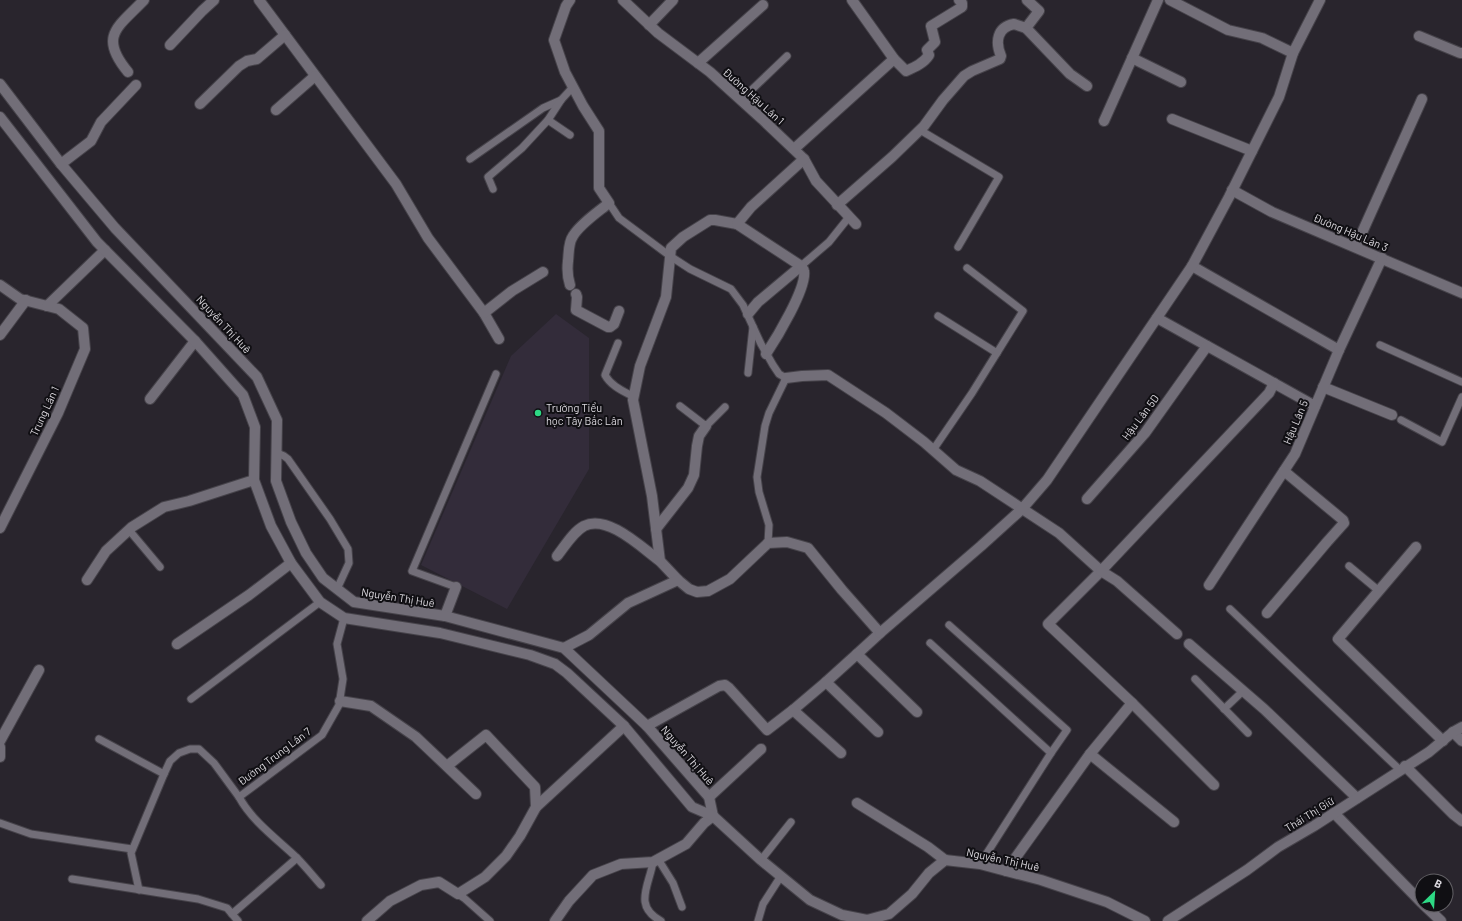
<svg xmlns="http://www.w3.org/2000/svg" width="1462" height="921" font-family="Barlow,sans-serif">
	<rect width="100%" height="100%" fill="#29252d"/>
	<polygon fill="#332c3a" points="556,314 589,338 589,469 507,609 421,565 511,356"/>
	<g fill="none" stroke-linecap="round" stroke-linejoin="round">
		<defs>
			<g id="service">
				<polyline points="741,100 787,56"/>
				<polyline points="548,120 570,135"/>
				<polyline points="920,130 999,177 958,247"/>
				<polyline points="470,159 543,108 561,100"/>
				<polyline points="493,189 488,177 522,148 548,120 561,100 573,87"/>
				<polyline points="609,203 619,218 670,256 690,269 731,289 743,305 761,344 773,365 779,374 786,378 769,413 765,426 757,477 759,492 769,525 768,543"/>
				<polyline points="801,266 829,242 849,217"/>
				<polyline points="938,316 997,353"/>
				<path d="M618 343 605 375C611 386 623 391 634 397"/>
				<polyline points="1380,345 1462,382"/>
				<polyline points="748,373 753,327"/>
				<polyline points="680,406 706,426 725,407"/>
				<polyline points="1401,420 1442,442 1462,397"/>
				<polyline points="933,450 972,393 1023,311 967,268"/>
				<polyline points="277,453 284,456 288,459 330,519 348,549 349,563 337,589"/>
				<polyline points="129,530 160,567"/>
				<polyline points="1349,566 1379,591"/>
				<polyline points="456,587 412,571 496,374"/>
				<polyline points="1230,609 1400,770"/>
				<polyline points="949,625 1067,730 1051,753"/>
				<polyline points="930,643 1051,753 980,864"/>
				<polyline points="1195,679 1248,733"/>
				<polyline points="191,699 320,602"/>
				<polyline points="1224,709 1243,691"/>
				<polyline points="99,739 164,774"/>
				<polyline points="0,823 31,834 132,849"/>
				<polyline points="658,859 673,883 682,907"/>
				<polyline points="761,860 791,822"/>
				<path d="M653 862C649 886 633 906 661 921"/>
				<polyline points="72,879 198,899 227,908 238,921"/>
				<path d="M321 885C313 876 305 866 296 857 277 839 252 821 239 797L322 735 339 705 343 679 337 644 344 618"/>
				<polyline points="139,890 131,853 164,774 170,761 179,753 190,749 199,749 214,763 239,797"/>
				<polyline points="458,894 464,898 490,921"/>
				<polyline points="232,914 297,858"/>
				<polyline points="758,921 763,904 781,876"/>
			</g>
			<g id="minor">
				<polyline points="259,0 396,184 428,238 484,313 499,339"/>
				<polyline points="623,0 658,33 710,72 762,119 804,159 816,181 856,224"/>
				<path d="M852 0 894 59 906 71C915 67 924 63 929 55L927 50 935 42 931 26 962 7V3L959 0"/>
				<polyline points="1027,0 1039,11 1026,28 1070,74 1087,86"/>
				<polyline points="1170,0 1228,30 1262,38 1293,53"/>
				<polyline points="649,25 673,0"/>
				<polyline points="1419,36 1460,53 1462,53"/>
				<polyline points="170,45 202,11 214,0"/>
				<polyline points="1132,58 1181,82"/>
				<polyline points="698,63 763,5"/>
				<path d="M128 72C98 36 118 27 144 0"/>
				<polyline points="200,104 239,66 247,61 257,59 285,35"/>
				<polyline points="276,110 315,76"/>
				<polyline points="1172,119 1252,151"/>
				<polyline points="1104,121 1158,0"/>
				<polyline points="794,149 894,59"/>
				<polyline points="61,164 91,141 101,122 136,85"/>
				<polyline points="1232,190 1272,212 1462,293"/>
				<path d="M837 205 892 157 924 126 943 100 964 76 972 71 1000 59 1001 56C995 42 997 27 1014 24L1026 28"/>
				<polyline points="737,224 715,220 710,220 683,237 671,248 666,297 640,366 633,400 652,496 660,561 678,580 689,589 697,592 708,591 730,579 768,543 787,542 808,548 842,590 880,633 857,654 917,712"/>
				<polyline points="1356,246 1422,99"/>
				<polyline points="1192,266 1339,350"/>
				<polyline points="0,285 20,299 59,309 83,328 85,349 58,413 0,528"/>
				<path d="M570 285C567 276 567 270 568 261 569 253 568 243 573 236 580 224 598 212 609 203L599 188V131L583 106 565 72 554 40 566 6 570 0"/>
				<polyline points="576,294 577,297 576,310 608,327 610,327 614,324 619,311"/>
				<polyline points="47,306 105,250"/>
				<polyline points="484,313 512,291 543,272"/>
				<polyline points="748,314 758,302 801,266"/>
				<polyline points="1157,318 1315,406"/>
				<polyline points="0,335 26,300"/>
				<path d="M766 354C776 339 807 288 804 271 804 269 802 268 801 266L737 224 751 207 804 159"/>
				<polyline points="786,378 802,376 828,375 886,413 924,442 956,470 980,481 1059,533 1101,571 1048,624 1132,703 1090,754 1006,871"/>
				<polyline points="1323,387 1392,415"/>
				<polyline points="150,399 195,341"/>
				<polyline points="1087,499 1145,433 1207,346"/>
				<polyline points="656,529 688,488 694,475 697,446 699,436 706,426"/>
				<polyline points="1416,547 1338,639 1443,741"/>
				<path d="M557 556C565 546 573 532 584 526 608 514 642 548 660 561"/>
				<polyline points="87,580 106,551 132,527 164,507 189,501 254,480"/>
				<polyline points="1209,585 1295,454 1339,350 1382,258"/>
				<polyline points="1267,613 1327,542 1344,523 1343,520 1284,471"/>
				<polyline points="445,616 456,587"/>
				<polyline points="880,633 981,546 1022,509 1047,480 1192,266 1229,197 1279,97 1293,53 1320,0"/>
				<polyline points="1177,634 1117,581 1101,571 1269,393 1274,383"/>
				<polyline points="177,644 249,595 291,563"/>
				<polyline points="1189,644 1264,709 1357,798"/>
				<polyline points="564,648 589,635 628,603 678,580"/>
				<polyline points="857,654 826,682 878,732"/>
				<polyline points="340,701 371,706 416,737 476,794"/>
				<polyline points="1132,703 1214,785"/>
				<polyline points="793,710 826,682"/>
				<polyline points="647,726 719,686 725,685 729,688 767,730 793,710 841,753"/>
				<polyline points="1453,732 1462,741"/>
				<polyline points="0,741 39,670"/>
				<polyline points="0,747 0,757"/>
				<polyline points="1090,754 1174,822"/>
				<polyline points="1405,766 1453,814 1462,821"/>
				<polyline points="709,797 761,749"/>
				<polyline points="857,803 928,847 945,860"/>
				<polyline points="536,807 624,726"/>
				<polyline points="1334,813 1422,903"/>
				<polyline points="1424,905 1441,921"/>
				<polyline points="367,921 390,901 421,885 439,882 458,894 485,877 506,856 520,836 536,807 535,787 486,735 447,766"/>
				<polyline points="555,921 569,901 593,875 621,864 653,862 686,844 704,823 713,816"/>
			</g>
			<g id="tertiary">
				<polyline points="0,84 61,164 115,228 257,377 277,420 276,481 291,522 306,553 323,578 354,602 445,616 564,648 647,726 709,797 713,816"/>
				<polyline points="0,117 97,242 195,341 243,395 255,427 254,480 271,526 291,563 320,602 344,618 440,633 530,655 555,664 567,673 624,726 692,807 713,816 761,860 810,900 842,915 867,920 889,914 912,894 929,873 945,860 980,864 1041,880 1107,902 1145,921"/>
				<polyline points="1168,921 1247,870 1278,847 1314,826 1429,752 1453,732 1462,727"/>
			</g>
		</defs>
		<use href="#service" stroke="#46434a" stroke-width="9"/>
		<use href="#minor" stroke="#46434a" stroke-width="12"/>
		<use href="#tertiary" stroke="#46434a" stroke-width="12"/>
		<use href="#service" stroke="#726e78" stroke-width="7"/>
		<use href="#minor" stroke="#726e78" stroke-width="10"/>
		<use href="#tertiary" stroke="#726e78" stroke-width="10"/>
	</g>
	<circle fill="#2dd884" stroke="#100f13" stroke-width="1.5" cx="538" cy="413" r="4"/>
	<g text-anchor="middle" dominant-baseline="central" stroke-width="4" stroke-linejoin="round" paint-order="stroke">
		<g font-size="11" fill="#dddae0" stroke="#100f13">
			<text transform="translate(754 96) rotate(42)">Đường Hậu Lân 1</text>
			<text transform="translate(1351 232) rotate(23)">Đường Hậu Lân 3</text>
			<text transform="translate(224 324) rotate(47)">Nguyễn Thị Huê</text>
			<text transform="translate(44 411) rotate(-65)">Trung Lân 1</text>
			<text transform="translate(1140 417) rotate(-53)">Hậu Lân 5D</text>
			<text transform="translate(1295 422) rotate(-67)">Hậu Lân 5</text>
			<text transform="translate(398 597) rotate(9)">Nguyễn Thị Huê</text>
			<text transform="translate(688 755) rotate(49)">Nguyễn Thị Huê</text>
			<text transform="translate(274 756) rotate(-37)">Đường Trung Lân 7</text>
			<text transform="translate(1309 814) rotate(-32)">Thái Thị Giữ</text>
			<text transform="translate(1003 859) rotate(12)">Nguyễn Thị Huê</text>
		</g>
		<g font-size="11" fill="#dddae0" stroke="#100f13" text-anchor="start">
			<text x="546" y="407">Trường Tiểu<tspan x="546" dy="13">học Tây Bắc Lân</tspan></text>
		</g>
	</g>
	<g transform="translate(1434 893) rotate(25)"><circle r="19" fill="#100f13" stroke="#626065"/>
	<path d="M0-3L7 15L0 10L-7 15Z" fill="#2dd884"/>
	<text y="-6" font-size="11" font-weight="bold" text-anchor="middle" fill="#dddae0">B</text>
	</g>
</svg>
